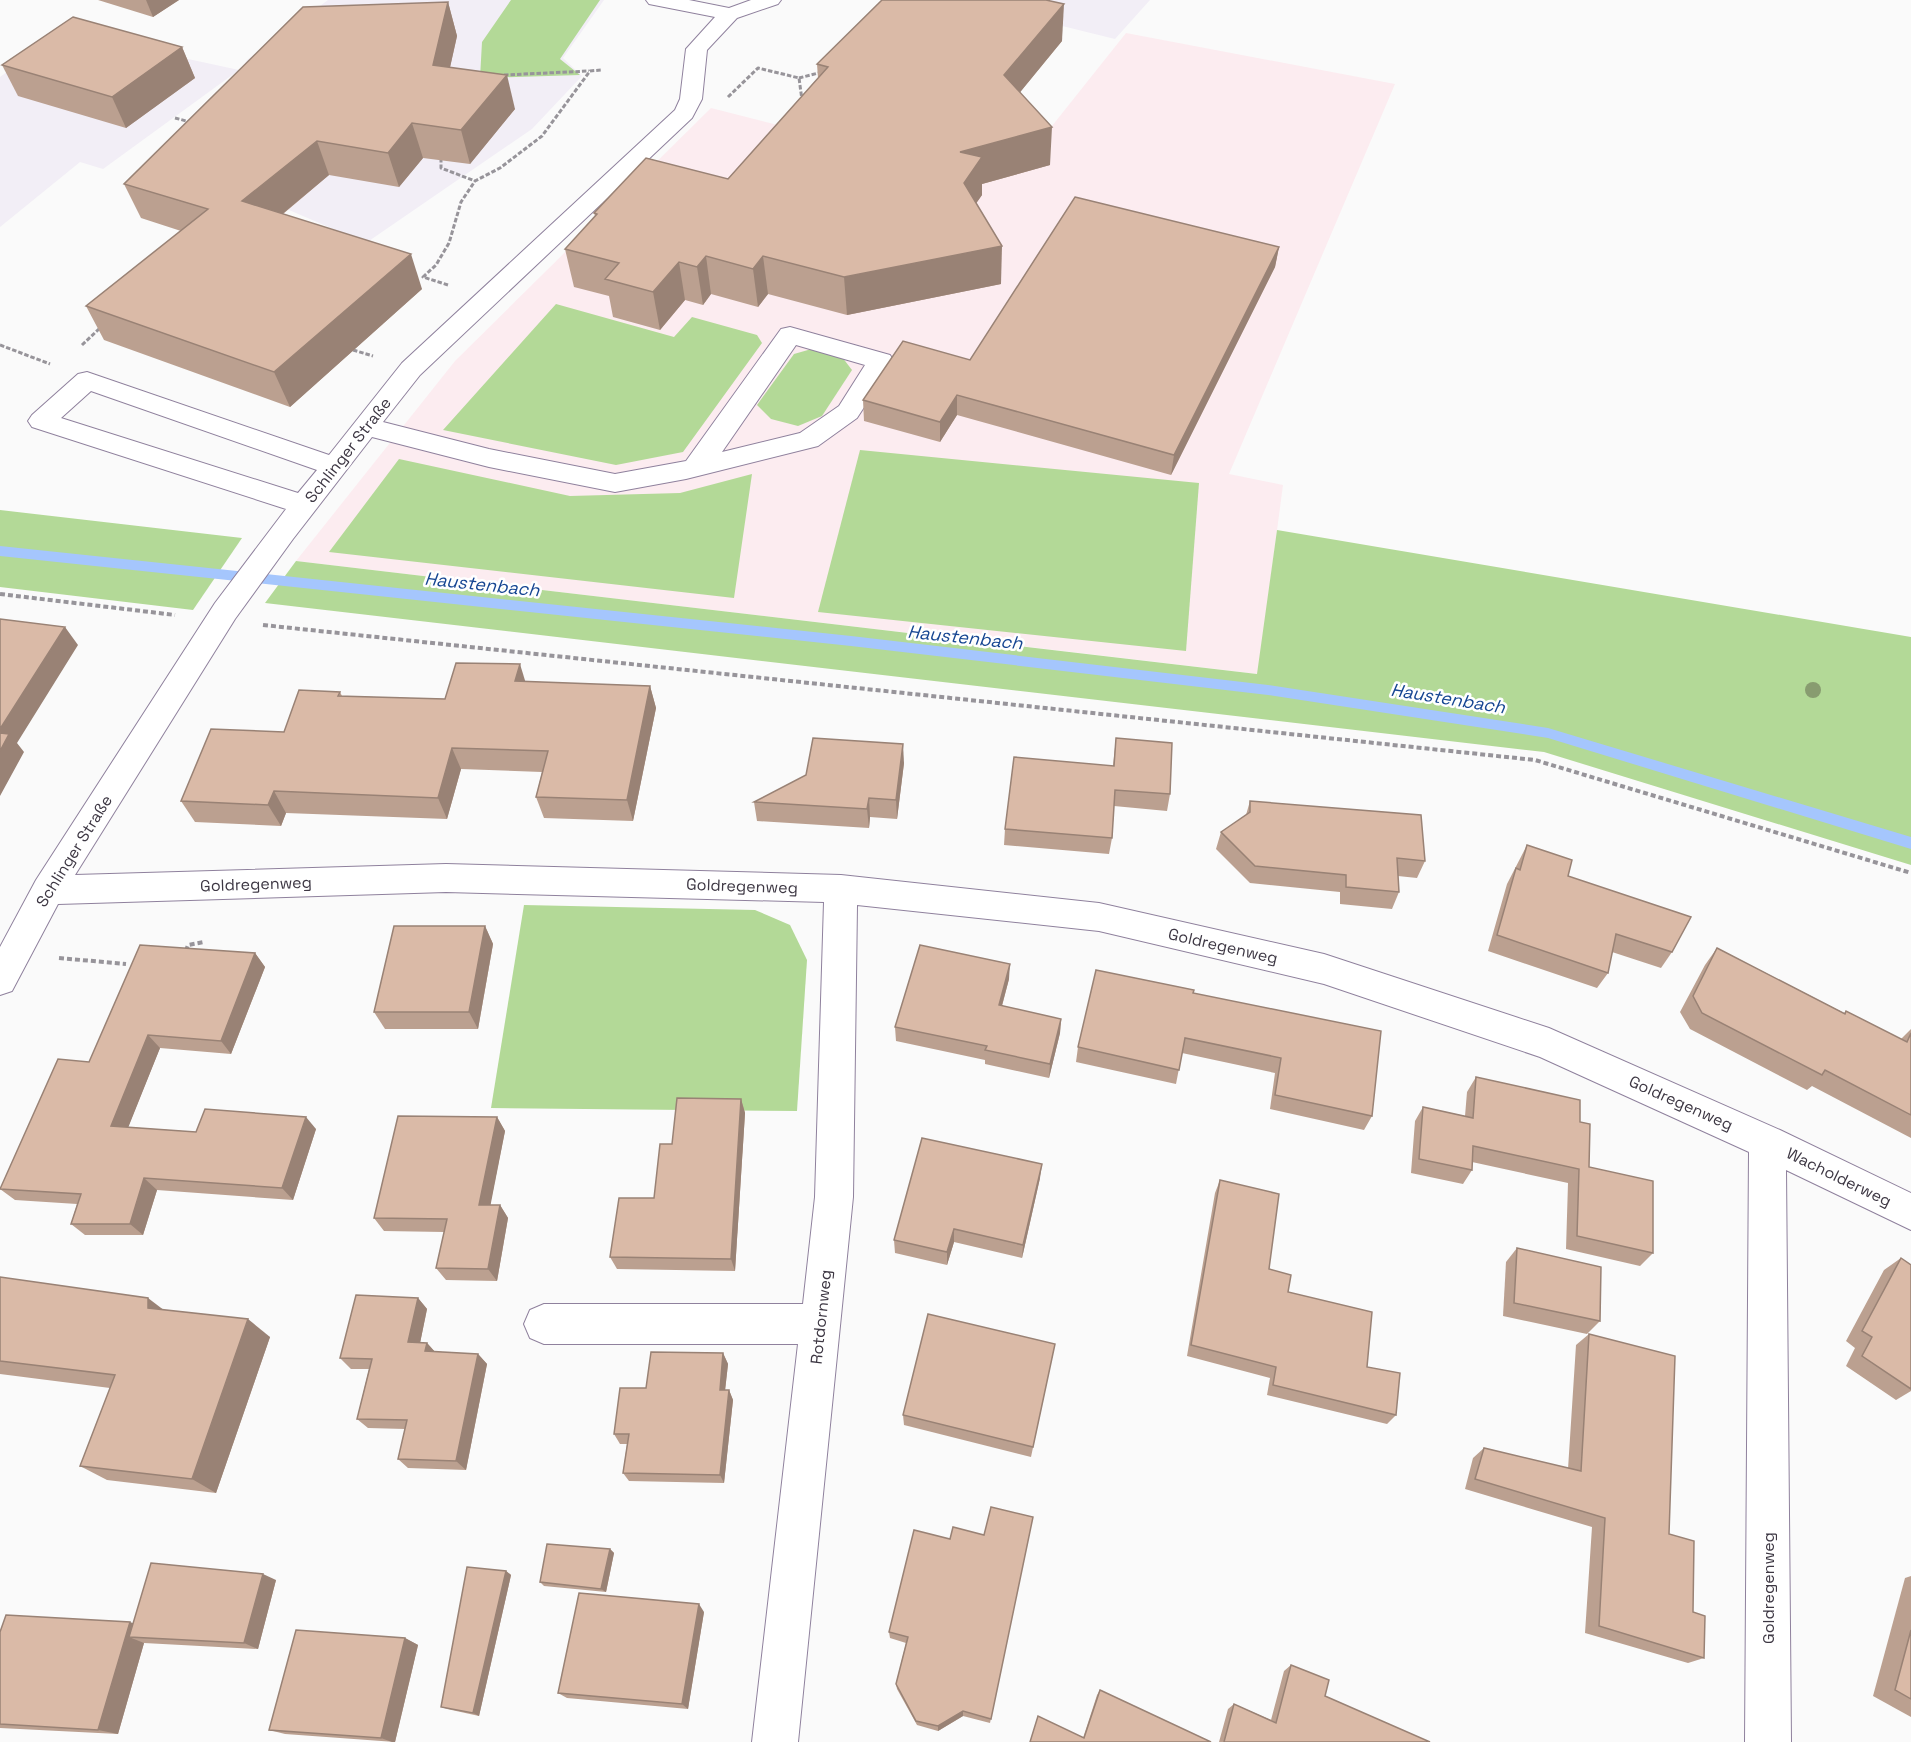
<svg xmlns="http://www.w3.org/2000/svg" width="1911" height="1742" font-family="'Space Grotesk',sans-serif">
	<rect width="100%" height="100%" fill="#fafafa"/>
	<polygon fill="#fcecf0" points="1126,33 1395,84 1229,474 1283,485 1258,674 296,561 455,361 711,108 941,167 1044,136"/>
	<g fill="#f2eef6">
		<polygon points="328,0 604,0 563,58 582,76 532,129 366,243 189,167 247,60"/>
		<polygon points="1002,0 1150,0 1115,39 1046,22"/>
		<polygon points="63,32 239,70 103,169 80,162 0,227 0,77"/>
	</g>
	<g fill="#b3d997">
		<polygon points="511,0 600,0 560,59 580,75 480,78 482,42"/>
		<polygon points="556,304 674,337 692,317 757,335 762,343 683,452 616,465 443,430"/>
		<polygon points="815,348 842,357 852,370 822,416 798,426 771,419 757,405 794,354"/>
		<polygon points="860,450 1199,483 1186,651 818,612"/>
		<polygon points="399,459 570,496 680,493 752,474 734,598 329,552"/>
		<polygon points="0,510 242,538 193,610 0,587"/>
		<polygon points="1277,530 1911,637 1911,865 1544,752 265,603 296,561 1257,674"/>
		<polygon points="524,905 755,910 790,925 807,960 797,1111 491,1108"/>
	</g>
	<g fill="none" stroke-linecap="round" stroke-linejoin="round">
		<polygon fill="#a5c6fd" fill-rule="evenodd" points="0,546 851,636 1268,685 1548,728 1911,837 1911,849 1548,738 1268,695 851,646 0,556"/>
		<defs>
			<path id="minor" d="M646 0H689L729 8 751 0H781L778 4 737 18 707 50 702 99 692 118 420 375 383 422 489 449 615 474 686 461 781 329 790 327 890 355 894 361 857 418 818 446 686 479 615 492 489 467 372 437 293 539 235 619 75 875 446 864 841 875 1099 903 1324 954 1549 1028 1780 1130 1911 1193V1230L1786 1170 1791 1742H1745L1749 1152 1540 1057 1324 984 1099 931 857 905 853 1197 798 1742H752L798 1344H544L530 1338 524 1324 530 1310 544 1304H803L815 1197 824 902 446 892 58 904 12 991 0 995V947L36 880 215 603 286 509 32 427 28 421 32 415 78 374 87 372 329 455 402 363 675 110 680 99 686 49 715 17 649 4ZM796 345 865 365 839 406 800 433 722 452ZM91 391 317 470 298 493 61 418Z"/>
		</defs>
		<use href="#minor" stroke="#8f819d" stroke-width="2"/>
		<g stroke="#97949a" stroke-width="3" stroke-dasharray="4.5 2" stroke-linecap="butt">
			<polyline points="504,75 589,71"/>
			<polyline points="799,78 822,72"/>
			<polyline points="728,97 758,68 799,78 802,100"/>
			<polyline points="175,118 190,122"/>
			<polyline points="441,158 441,168 475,181"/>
			<polyline points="448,285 423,277 436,265 449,243 461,202 475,181 500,168 542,136 590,71 601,70"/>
			<polyline points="0,345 50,364"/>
			<polyline points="82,345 100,328"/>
			<polyline points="353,350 373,356"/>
		</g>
		<g stroke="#97949a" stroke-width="4" stroke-dasharray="5 3" stroke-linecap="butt">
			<polyline points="0,594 175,615"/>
			<polyline points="263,625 1535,760 1911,873"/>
			<polyline points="186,951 188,945 204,942"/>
			<polyline points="59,958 126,964"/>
		</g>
		<use href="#minor" fill="#fff" fill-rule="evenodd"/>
	</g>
	<circle fill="#889c70" cx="1813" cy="690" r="8"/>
	<g fill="#bba090">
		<polygon points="98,0 179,0 153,17"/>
		<polygon points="448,2 457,36 450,67 515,109 470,164 423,158 399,187 329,175 283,214 422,289 290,407 104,340 86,306 181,231 141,218 124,184"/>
		<polygon points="1062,41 1020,92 1050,165 982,184 982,195 976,203 1001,284 847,315 768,294 758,307 711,294 703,305 685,300 660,330 613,317 609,296 574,287 565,249 595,216 594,213 728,179 818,78 817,64"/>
		<polygon points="182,47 195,78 126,128 18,96 2,65"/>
		<polygon points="1279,247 1275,267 1171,475 957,415 940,442 864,421 863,400 970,360"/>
		<polygon points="526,682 650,686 656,708 633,821 544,818 536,797 542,772 461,769 447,819 286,813 281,826 195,822 181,801 284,732 340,692 342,696 445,699"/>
		<polygon points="1116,738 1170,794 1167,811 1114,806 1112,838 1109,854 1004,845 1005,829 1113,766"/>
		<polygon points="904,763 897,819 870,817 869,828 757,821 754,802"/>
		<polygon points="1250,801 1425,861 1417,878 1398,876 1399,892 1392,909 1340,904 1340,892 1250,883 1216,849 1221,832 1246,815"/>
		<polygon points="1527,845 1672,952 1661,968 1612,952 1608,973 1597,988 1488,951 1507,884"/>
		<polygon points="485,926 493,944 478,1029 385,1029 374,1012"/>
		<polygon points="1717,948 1844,1013 1846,1011 1901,1039 1911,1029 1911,1138 1812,1086 1807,1090 1690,1029 1680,1012 1705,965"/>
		<polygon points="255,953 265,967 231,1054 160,1048 128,1127 196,1132 316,1129 293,1200 157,1190 143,1235 85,1235 71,1224 77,1204 15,1200 0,1189 89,1062"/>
		<polygon points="1009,979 1002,1006 1061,1019 1060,1033 1049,1078 985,1064 985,1060 896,1041 895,1027"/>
		<polygon points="1193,993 1372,1116 1364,1130 1270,1109 1275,1073 1182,1053 1176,1084 1076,1062 1078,1047"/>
		<polygon points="1476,1077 1580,1122 1589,1167 1653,1253 1640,1266 1566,1249 1568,1183 1472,1162 1472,1170 1463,1184 1411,1173 1415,1121 1423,1107 1465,1116 1467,1092"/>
		<polygon points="741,1099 745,1113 735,1271 617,1269 610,1257 654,1198 672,1144"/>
		<polygon points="497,1117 505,1131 490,1205 500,1205 508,1218 497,1281 446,1280 436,1268 444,1232 384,1231 374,1218"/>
		<polygon points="1040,1178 1022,1258 954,1242 947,1265 895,1253 894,1240"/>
		<polygon points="1220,1180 1269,1269 1288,1292 1367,1367 1396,1415 1387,1424 1267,1395 1270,1378 1187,1356 1215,1193"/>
		<polygon points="1517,1248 1600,1321 1587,1334 1503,1316 1506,1262"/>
		<polygon points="1901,1258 1911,1265 1911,1391 1896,1400 1846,1366 1855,1348 1846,1341 1884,1270"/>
		<polygon points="0,1277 164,1310 270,1337 216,1493 107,1480 80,1466 110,1388 0,1374"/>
		<polygon points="418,1298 427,1309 420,1343 427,1343 435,1352 478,1354 487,1364 466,1470 408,1468 398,1459 405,1429 368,1428 357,1419 369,1369 351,1369 340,1358"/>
		<polygon points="1589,1334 1669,1534 1693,1612 1704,1658 1688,1663 1585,1633 1592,1527 1465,1489 1473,1458 1484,1448 1568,1469 1576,1345"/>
		<polygon points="1055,1344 1031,1457 904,1425 903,1415"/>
		<polygon points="723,1353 728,1364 725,1390 729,1390 733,1400 724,1483 629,1481 623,1473 627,1444 620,1444 614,1434 646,1388"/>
		<polygon points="1033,1517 990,1723 963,1716 938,1731 917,1725 897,1689 896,1684 906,1643 890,1638 889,1632 950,1539 984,1535"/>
		<polygon points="610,1549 614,1553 606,1592 544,1586 540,1582"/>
		<polygon points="506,1571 511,1575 479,1716 447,1709 441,1707"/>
		<polygon points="1911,1576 1911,1717 1873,1696 1905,1578"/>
		<polygon points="276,1580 258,1649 144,1643 118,1734 0,1728 0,1632 133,1623"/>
		<polygon points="704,1612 688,1709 567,1698 558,1693"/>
		<polygon points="405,1638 418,1645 395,1742 285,1734 269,1730"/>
		<polygon points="1291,1665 1325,1696 1430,1742 1219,1742 1228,1709 1234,1704 1271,1720 1284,1671"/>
		<polygon points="1100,1690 1211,1742 1030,1742 1038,1716 1083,1738 1097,1695"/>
	</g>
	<g fill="#998275">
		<polygon points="146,0 179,0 153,17"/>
		<polygon points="448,2 457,36 443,99 433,65"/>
		<polygon points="1064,4 1062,41 1003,113 1004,75"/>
		<polygon points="182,47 195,78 126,128 112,97"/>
		<polygon points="507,75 515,109 470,164 461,130"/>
		<polygon points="412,123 423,158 399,187 388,153"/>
		<polygon points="1052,127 1050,165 982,184 982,195 964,221 960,152"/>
		<polygon points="317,141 329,175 256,236 242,201"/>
		<polygon points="1002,246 1001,284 847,315 844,277"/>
		<polygon points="1279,247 1275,267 1171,475 1174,455"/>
		<polygon points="411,254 422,289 290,407 274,372"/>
		<polygon points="706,256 711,294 703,305 697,267"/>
		<polygon points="763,256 768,294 758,307 753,269"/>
		<polygon points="679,262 685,300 660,330 653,292"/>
		<polygon points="957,395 957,415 940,442 940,422"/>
		<polygon points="65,627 78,645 17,743 24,752 0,796 0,729"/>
		<polygon points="520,664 527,687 515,681"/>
		<polygon points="650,686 656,708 633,821 627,800"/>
		<polygon points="903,744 904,763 897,819 896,800"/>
		<polygon points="452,748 461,769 447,819 438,798"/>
		<polygon points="274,791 286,813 281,826 268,805"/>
		<polygon points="869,798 870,817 869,828 867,809"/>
		<polygon points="485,926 493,944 478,1029 469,1012"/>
		<polygon points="255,953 265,967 231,1054 221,1041"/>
		<polygon points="1010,964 1009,979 998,1020 999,1005"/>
		<polygon points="1061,1019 1060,1033 1049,1078 1050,1064"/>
		<polygon points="148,1035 160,1048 124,1138 111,1126"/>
		<polygon points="741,1099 745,1113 735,1271 731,1259"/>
		<polygon points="306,1117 316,1129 293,1200 282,1188"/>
		<polygon points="497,1117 505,1131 488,1218 479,1205"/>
		<polygon points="1042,1164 1040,1178 1022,1258 1023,1245"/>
		<polygon points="144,1178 157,1190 143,1235 130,1224"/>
		<polygon points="500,1205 508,1218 497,1281 488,1269"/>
		<polygon points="954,1229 954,1242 947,1265 947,1252"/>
		<polygon points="148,1298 173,1317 148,1308"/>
		<polygon points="418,1298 427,1309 418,1353 408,1342"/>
		<polygon points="248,1319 270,1337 216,1493 192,1479"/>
		<polygon points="427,1343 436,1353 425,1351"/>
		<polygon points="723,1353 728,1364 724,1400 720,1390"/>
		<polygon points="478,1354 487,1364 466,1470 456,1461"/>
		<polygon points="729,1390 733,1400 724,1483 720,1475"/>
		<polygon points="610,1549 614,1553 606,1592 601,1589"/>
		<polygon points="506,1571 511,1575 479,1716 473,1713"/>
		<polygon points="263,1574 276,1580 258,1649 244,1643"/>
		<polygon points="699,1604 704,1612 688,1709 682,1704"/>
		<polygon points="130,1622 148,1629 129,1637 144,1643 118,1734 98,1730"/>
		<polygon points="405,1638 418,1645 395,1742 392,1742 381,1738"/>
		<polygon points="963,1711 963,1716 938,1731 938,1726"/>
	</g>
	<g fill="#dabaa7" stroke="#998275" stroke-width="1.5">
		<polygon points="882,0 1046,0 1064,4 1004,75 1052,127 960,152 982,157 964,183 1002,246 844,277 763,256 753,269 706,256 697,267 679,262 653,292 605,279 619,263 565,249 597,214 594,213 646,158 728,179 828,67 817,64"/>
		<polygon points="448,2 433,65 507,75 461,130 412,123 388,153 317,141 242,201 411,254 274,372 86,306 208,209 124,184 303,7"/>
		<polygon points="73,17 182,47 112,97 2,65"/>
		<polygon points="1075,197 1279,247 1174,455 957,395 940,422 863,400 903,341 970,360"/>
		<polygon points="0,619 65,627 0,729"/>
		<polygon points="456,663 520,664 515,681 650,686 627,800 536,797 548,751 452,748 438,798 274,791 268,805 181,801 211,729 284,732 299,690 340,692 338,696 445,699"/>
		<polygon points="0,733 9,734 0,751"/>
		<polygon points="813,738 903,744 896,800 869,798 867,809 754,802 806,775"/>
		<polygon points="1116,738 1172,743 1170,794 1115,790 1112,838 1005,829 1014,757 1114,766"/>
		<polygon points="1250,801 1421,815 1425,861 1397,858 1399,892 1346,887 1346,875 1255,866 1221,832 1250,812"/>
		<polygon points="1527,845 1572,860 1568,876 1691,917 1672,952 1616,934 1608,973 1497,935 1516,868 1520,870"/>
		<polygon points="394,926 485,926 469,1012 374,1012"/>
		<polygon points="140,945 255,953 221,1041 148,1035 111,1126 196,1132 205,1109 306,1117 282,1188 144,1178 130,1224 71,1224 81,1194 0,1189 58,1059 89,1062"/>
		<polygon points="920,945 1010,964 999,1005 1061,1019 1050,1064 985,1050 987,1046 895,1027"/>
		<polygon points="1717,948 1845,1014 1846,1011 1907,1042 1911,1033 1911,1115 1825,1070 1822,1075 1702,1013 1693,996"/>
		<polygon points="1096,970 1194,990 1193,993 1381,1031 1372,1116 1275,1095 1281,1058 1185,1038 1179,1070 1078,1047"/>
		<polygon points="1476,1077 1580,1100 1580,1122 1590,1124 1589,1167 1653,1181 1653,1253 1577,1236 1579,1169 1473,1146 1472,1170 1419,1159 1423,1107 1473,1118"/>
		<polygon points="677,1098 741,1099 731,1259 610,1257 619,1198 654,1198 660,1144 672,1144"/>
		<polygon points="398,1116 497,1117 479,1205 500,1205 488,1269 436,1268 447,1219 374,1218"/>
		<polygon points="922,1138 1042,1164 1023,1245 954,1229 947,1252 894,1240"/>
		<polygon points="1220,1180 1279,1194 1269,1269 1291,1275 1288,1292 1372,1312 1367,1367 1400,1373 1396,1415 1273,1385 1276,1367 1191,1345"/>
		<polygon points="1517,1248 1601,1267 1600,1321 1514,1303"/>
		<polygon points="1901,1258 1911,1265 1911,1389 1862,1356 1872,1337 1862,1331"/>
		<polygon points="0,1277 148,1298 148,1308 248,1319 192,1479 80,1466 115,1375 0,1361"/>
		<polygon points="356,1295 418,1298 408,1342 427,1343 425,1351 478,1354 456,1461 398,1459 407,1420 357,1419 372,1359 340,1358"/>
		<polygon points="928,1314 1055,1344 1033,1447 903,1415"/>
		<polygon points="1589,1334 1675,1356 1669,1534 1694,1541 1693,1612 1705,1616 1704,1658 1599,1626 1605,1518 1475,1479 1484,1448 1581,1471"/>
		<polygon points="651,1352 723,1353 720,1390 729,1390 720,1475 623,1473 629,1434 614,1434 620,1388 646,1388"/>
		<polygon points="991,1507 1033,1517 991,1719 963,1711 938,1726 916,1721 896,1684 908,1637 889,1632 914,1530 950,1539 953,1527 984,1535"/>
		<polygon points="547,1544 610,1549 601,1589 540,1582"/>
		<polygon points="151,1563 263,1574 244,1643 129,1637"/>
		<polygon points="467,1567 506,1571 473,1713 441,1707"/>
		<polygon points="579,1593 699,1604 682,1704 558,1693"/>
		<polygon points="6,1615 130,1622 98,1730 0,1724 0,1632"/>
		<polygon points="296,1630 405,1638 381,1738 269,1730"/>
		<polygon points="1911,1630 1911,1699 1895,1690"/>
		<polygon points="1291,1665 1329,1680 1325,1696 1430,1742 1224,1742 1234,1704 1276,1723"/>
		<polygon points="1100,1690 1211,1742 1030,1742 1038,1716 1084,1738"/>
	</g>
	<g text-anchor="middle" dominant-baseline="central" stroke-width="5" stroke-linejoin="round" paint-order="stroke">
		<g font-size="16" fill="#3d3743" stroke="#fff">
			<text transform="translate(348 450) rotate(-52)">Schlinger Straße</text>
			<text transform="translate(74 851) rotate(-58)">Schlinger Straße</text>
			<text transform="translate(256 884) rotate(-2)">Goldregenweg</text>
			<text transform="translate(742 886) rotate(2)">Goldregenweg</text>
			<text transform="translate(1223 946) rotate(13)">Goldregenweg</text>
			<text transform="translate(1681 1103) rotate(24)">Goldregenweg</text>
			<text transform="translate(1839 1177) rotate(26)">Wacholderweg</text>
			<text transform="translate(821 1317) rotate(-84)">Rotdornweg</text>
			<text transform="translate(1768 1588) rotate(-90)">Goldregenweg</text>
		</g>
		<g font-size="18" font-style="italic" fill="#164692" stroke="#fff">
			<text transform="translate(482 584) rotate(6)">Haustenbach</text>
			<text transform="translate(965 637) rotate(6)">Haustenbach</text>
			<text transform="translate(1448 698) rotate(9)">Haustenbach</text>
		</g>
	</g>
</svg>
